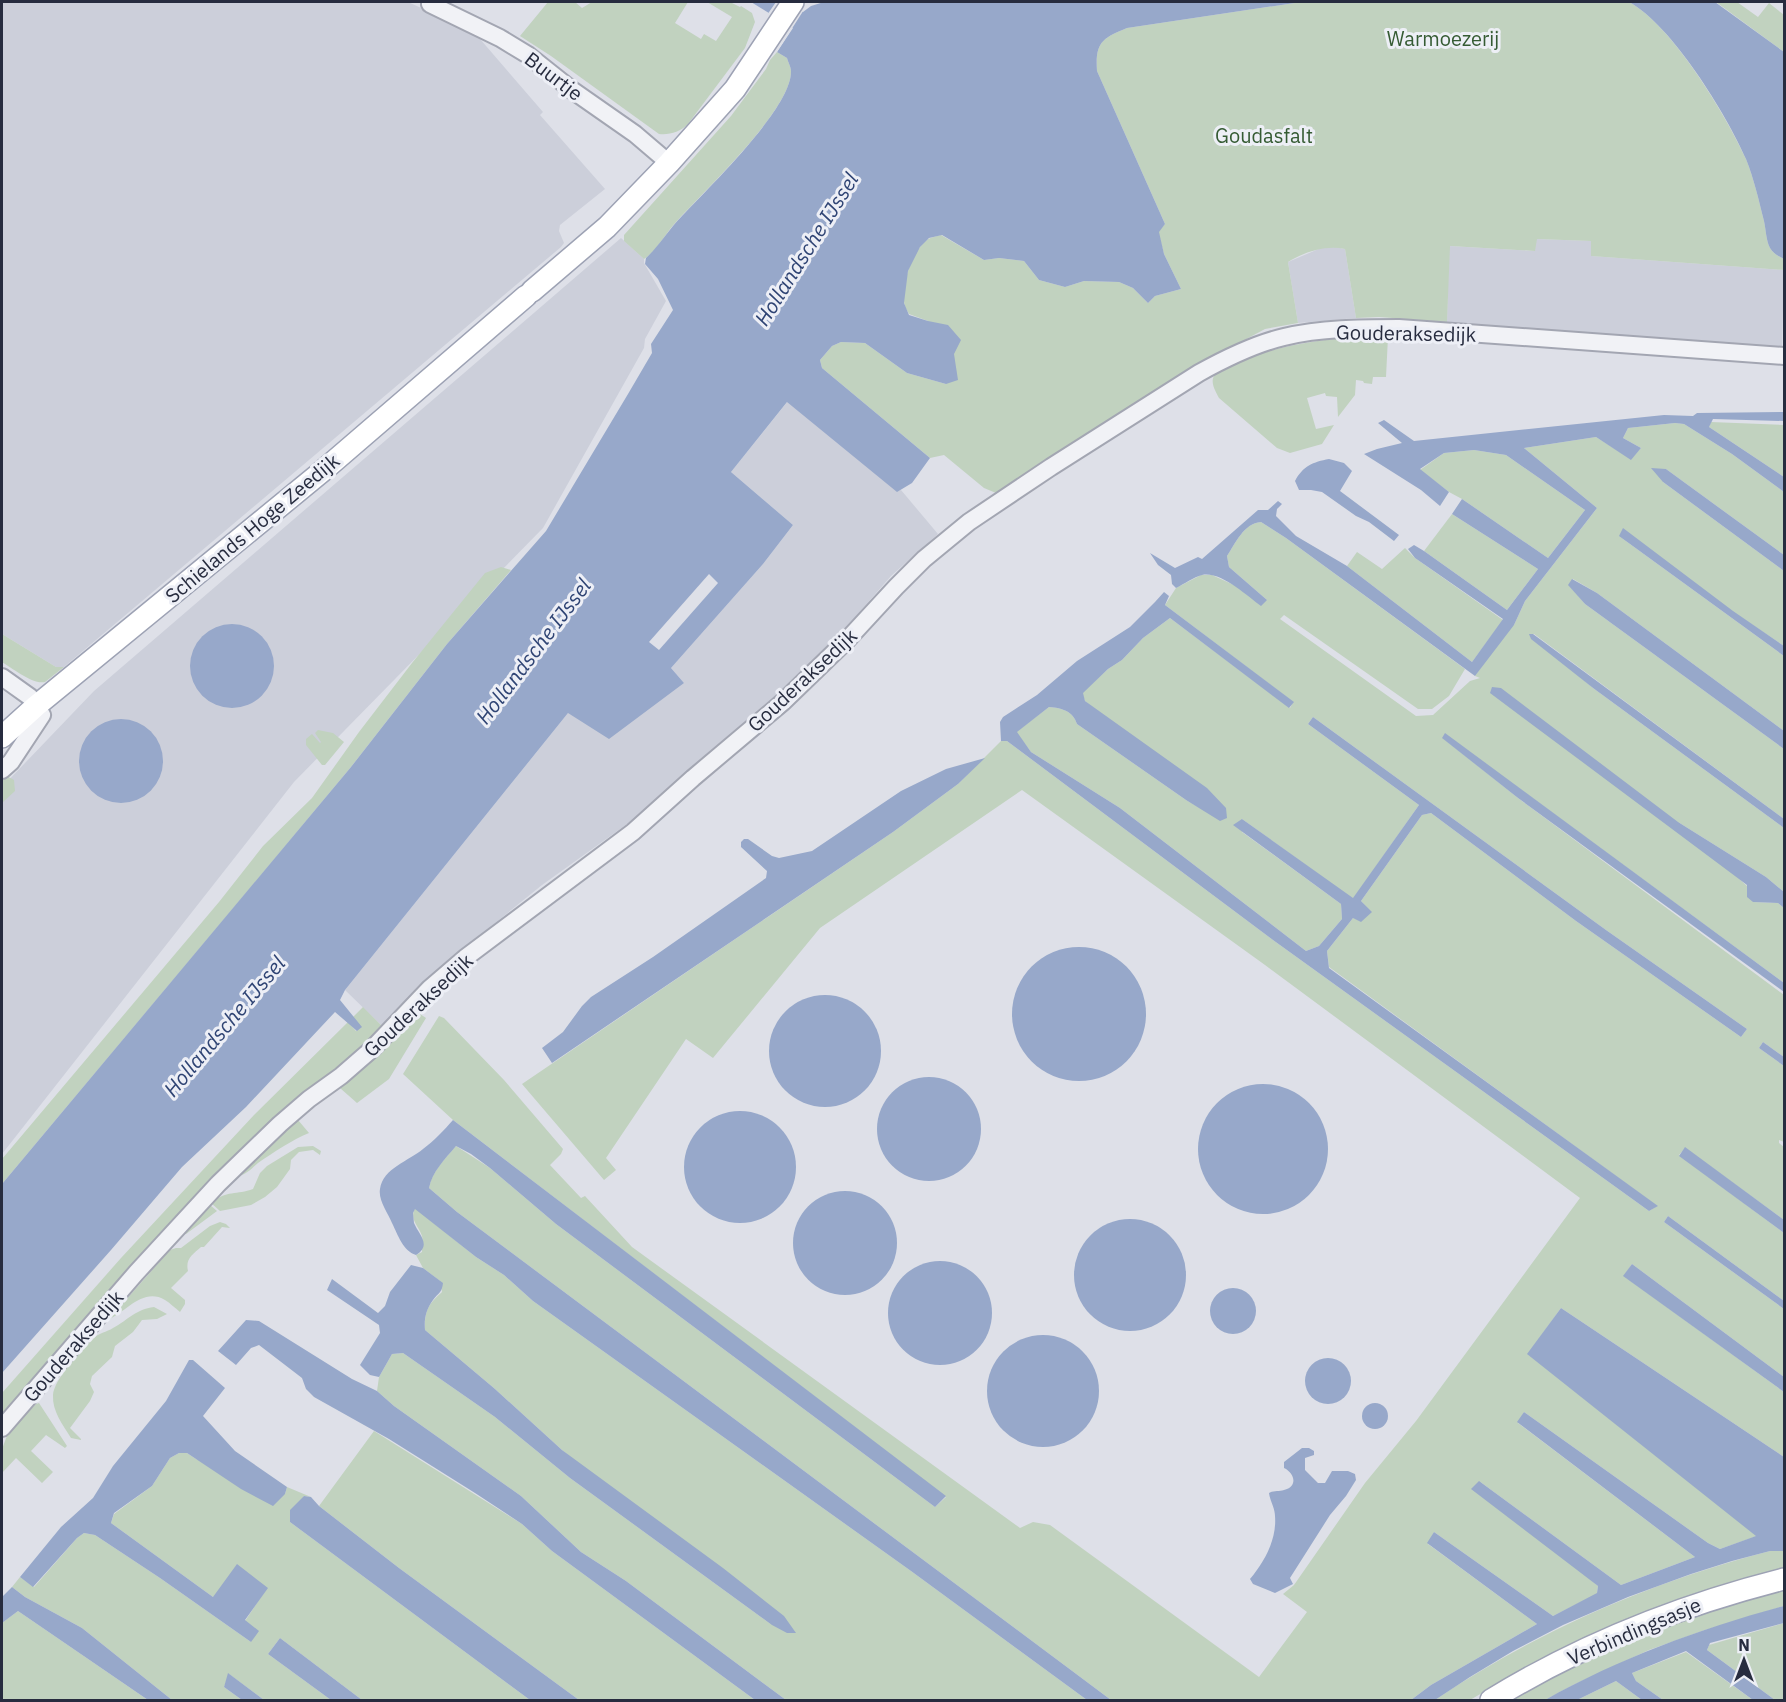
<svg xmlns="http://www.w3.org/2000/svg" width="1786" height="1702" font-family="'IBM Plex Sans',sans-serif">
	<rect width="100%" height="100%" fill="#dee0e8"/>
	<g fill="#cccfda">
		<polygon points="2,2 408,2 474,32 543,112 540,115 605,189 560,225 559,231 564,243 561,247 64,667 56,667 2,634"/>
		<polygon points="621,238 644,259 644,263 666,301 645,339 644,348 543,528 294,782 2,1154 2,787 94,691"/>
		<polygon points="1536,239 1591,241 1591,256 1784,270 1782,348 1447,322 1449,246 1534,251"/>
		<polygon points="1335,247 1345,249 1356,318 1298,323 1288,262 1321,248"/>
		<polygon points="788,401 897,491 901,490 938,534 891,576 809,670 634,819 542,885 420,984 382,1026 345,990 568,713 684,683 671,668 763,564 793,525 731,472"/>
	</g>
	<g fill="#c1d2bf">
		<path d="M548 2H575L582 8 592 2H688L675 23 701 39 704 34 716 41 732 17 707 2H730L740 7 741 6 752 13 755 22 745 48 688 124C680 132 670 135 659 134L551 56 520 36Z"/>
		<path d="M1301 2H1629C1671 24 1726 115 1746 159 1754 179 1759 201 1764 221 1766 230 1766 240 1770 248 1774 254 1778 256 1784 259V270L1591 256V241L1537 239 1535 251 1450 246 1447 322 1379 317 1356 318 1345 249C1326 245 1304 252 1288 262L1298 323 1265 329 1185 372 996 493 984 488 944 455 930 458 822 368 820 360 832 346 841 342 865 343 907 373 946 384 928 321 909 314C907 310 904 306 904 301 902 282 912 251 928 239 932 237 937 236 941 235L984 260 999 258 1024 261 1039 280 1065 287 1084 281 1119 282 1133 288 1148 303 1155 296 1181 289 1164 254 1158 231 1165 224 1097 71C1095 43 1102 38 1127 28Z"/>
		<polygon points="1716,2 1737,2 1758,17 1769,3 1784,15 1784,52"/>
		<path d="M777 52 787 58C788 62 791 67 791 71 792 109 703 192 677 221 666 232 658 250 644 259L624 241V235L731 116 766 69 770 60Z"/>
		<path d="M1359 336 1388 337 1386 377H1373L1372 384 1364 383 1363 381 1356 380 1355 395 1338 417 1337 397 1326 396 1325 393 1307 398 1316 429 1334 425 1322 444 1290 453 1277 448 1219 398C1216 392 1210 383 1214 376 1216 373 1222 371 1226 369 1267 346 1313 341 1359 336Z"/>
		<polygon points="1711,422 1784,425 1784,477 1709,427"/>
		<path d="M1675 423 1684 424 1732 454 1784 492V555L1666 469 1663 482 1784 571V646L1619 536 1784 656V731L1597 593 1573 579 1569 585 1585 604 1784 749V819L1534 634H1530L1593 688 1784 828V892L1766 877 1678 822 1747 886 1753 902 1778 903 1784 908V983L1445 734 1443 738 1518 798 1784 995V1057L1763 1042 1759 1048 1784 1066V1142L1779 1140V1143L1784 1147V1220L1685 1148 1679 1155 1784 1233V1301L1668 1216 1664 1222 1784 1309V1377L1632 1264 1624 1276 1784 1392V1457L1561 1308 1528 1354 1757 1536 1720 1549 1708 1543 1524 1412 1518 1423 1695 1557 1621 1585 1479 1481 1598 1586 1597 1594 1553 1616 1434 1532 1428 1544 1537 1624 1431 1685 1411 1700H1111L457 1212 429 1188C432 1171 445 1159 456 1146L490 1168 556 1224 935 1507 946 1497 453 1120 403 1074 439 1016 444 1018 504 1080 563 1149 561 1154 550 1165 581 1198 585 1196 632 1247 1020 1528 1033 1522 1050 1525 1259 1677 1307 1612 1283 1594 1294 1585 1365 1483 1416 1421 1580 1198 1265 965 1022 790 820 928 713 1058 686 1039 606 1158 616 1170 604 1180 522 1084 893 832 958 784 1001 741H1007L1273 940 1649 1211 1657 1206 1329 967 1327 951 1353 918 1371 912 1361 901 1422 815 1431 813 1576 921 1741 1037 1747 1029 1606 930 1313 717 1308 724 1419 805 1353 899 1242 819V832L1341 904 1342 919 1319 946 1306 951 1120 808 1031 752 1016 732 1049 707C1062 708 1073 711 1077 724L1186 800 1221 820 1085 701 1082 693 1108 669 1122 660 1143 638 1170 618 1290 708 1293 702 1165 605 1176 588 1201 575H1212L1267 600 1229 567 1227 556C1235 544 1244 523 1261 522L1286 538 1465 669 1449 696 1432 709H1418L1284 615 1280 619 1416 716 1433 715 1470 681 1480 678 1475 676 1508 628 1514 625 1525 601 1597 508 1524 448 1596 437 1631 459 1641 448 1623 438 1628 428Z"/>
		<polygon points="1474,450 1506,455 1585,510 1548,558 1462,499 1449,492 1420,470 1444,453"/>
		<polygon points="1452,514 1538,569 1507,610 1424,551"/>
		<polygon points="1405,548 1415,558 1503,620 1472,662 1347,566 1357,552 1382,569"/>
		<polygon points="501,567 511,570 447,644 351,767 251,887 2,1184 2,1159 219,902 263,846 312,798 359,732 412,663 485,573"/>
		<path d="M2 634 56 667H64L45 682C33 685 12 668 2 662Z"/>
		<polygon points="318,730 333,733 344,742 325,765 322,765 306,745 306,739 312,734 320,743 321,742 315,733"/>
		<polygon points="7,776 14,780 15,791 2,803 2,781"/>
		<polygon points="363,1007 382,1026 360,1049 265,1126 206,1185 144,1251 2,1414 2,1393 121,1258 254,1115 348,1022 356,1031 361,1027 353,1017"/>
		<polygon points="420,1014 426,1018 389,1079 357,1103 340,1088 379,1055"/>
		<path d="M298 1120 309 1133C292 1140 274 1152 258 1163 252 1168 246 1175 238 1176Z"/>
		<path d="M313 1146 321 1151 320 1155 313 1150 299 1152 291 1160 290 1169 277 1187 265 1197 251 1205 220 1211 211 1203C226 1190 237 1195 253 1189L260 1173 267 1166 298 1147Z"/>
		<polygon points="210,1205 217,1211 186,1234 183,1234"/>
		<path d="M415 1208 476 1257 504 1275 533 1301 911 1571 1087 1700H786L626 1581 581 1552 521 1496 394 1406 377 1391 379 1377 392 1354 403 1353 495 1417 570 1478 772 1625 562 1450 495 1389 425 1330C424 1312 428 1304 442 1292L440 1281 423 1268 416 1255 422 1252C422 1247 423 1241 422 1236 419 1226 409 1220 415 1208Z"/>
		<path d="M220 1222 226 1224 230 1228 222 1227 204 1247H201C193 1254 185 1259 188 1271L171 1288 185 1300V1304L180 1312C175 1308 170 1303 165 1300 143 1287 126 1312 108 1320L170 1250 176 1248H181L210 1226Z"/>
		<path d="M154 1307 167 1314 157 1319 142 1320 133 1332 115 1346 112 1357 92 1376 90 1384 94 1392 90 1401 70 1428 81 1439V1440L71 1438C63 1425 52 1411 53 1395 54 1380 81 1349 93 1339 98 1333 107 1332 113 1328 128 1320 136 1309 154 1307Z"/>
		<polygon points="39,1403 67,1446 65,1448 46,1435 31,1451 53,1472 42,1483 16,1458 2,1473 2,1449 8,1433 36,1404"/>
		<polygon points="374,1431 522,1524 552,1551 755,1700 579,1700 399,1568 319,1506"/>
		<polygon points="179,1453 187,1453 196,1459 285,1494 287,1487 311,1497 304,1496 290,1522 530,1700 362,1700 280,1638 268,1654 331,1700 264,1700 229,1674 224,1687 242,1700 172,1700 82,1628 25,1597 12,1587 20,1577 34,1587 77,1538 84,1533 95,1535 160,1578 251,1642 245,1621 267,1588 213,1597 111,1523 114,1514 152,1486 170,1458"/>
		<path d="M1770 1551H1784V1567L1696 1593 1634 1616 1571 1644 1520 1671 1470 1700H1435C1537 1631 1651 1582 1770 1551Z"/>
		<path d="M1784 1588V1606L1705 1630 1649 1650 1573 1685 1545 1700H1510C1549 1679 1587 1657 1628 1640 1679 1619 1732 1604 1784 1588Z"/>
		<polygon points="18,1611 148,1700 2,1700 2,1623"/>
		<polygon points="1784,1623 1784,1700 1775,1700 1707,1650 1709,1645"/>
		<polygon points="1686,1652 1753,1700 1663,1700 1636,1681 1632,1673"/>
		<polygon points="1616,1681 1642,1700 1577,1700"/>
	</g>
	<g fill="#97a8ca">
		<path d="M751 2H786L803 12 811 6 824 2H1301L1127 28C1102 38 1095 43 1097 71L1165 224 1159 232 1164 254 1181 289 1155 296 1148 303 1133 288 1119 282 1084 281 1065 287 1039 280 1024 261 999 258 984 260 942 235 929 238 920 247 908 271 904 303 909 315 928 321 948 325 961 340 954 354 958 380 946 384 907 373 865 343 841 342 832 346 820 360 822 368 930 458 912 483 897 492 787 402 731 472 793 525 763 564 671 668 684 683 609 739 568 713 345 990 340 1000 362 1027 357 1031 335 1012 246 1107 182 1167 111 1250 2 1373V1184L351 767 447 644 546 531 628 394 652 353 651 344 673 310 658 279 645 264 646 258C659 246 669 229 682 216 707 189 792 108 791 71 791 67 788 62 787 58L777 52 793 28Z"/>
		<path d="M1629 2H1715L1784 52V259C1778 256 1774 254 1770 248 1766 240 1766 230 1764 221 1759 201 1754 179 1746 159 1727 115 1671 24 1629 2Z"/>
		<path d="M1780 412H1784V421L1713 419 1709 427 1784 477V492L1732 454 1684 424 1675 423 1628 428 1623 438 1641 448 1631 460 1596 437 1524 448 1597 508 1525 601 1514 625 1475 676 1286 538 1261 522C1244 523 1235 544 1227 556L1229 567 1267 600 1261 606C1247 596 1221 571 1202 575 1194 577 1184 584 1176 588L1172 584 1171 575 1158 565 1150 553 1175 568 1198 557 1202 559 1258 510H1268L1278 501 1282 504 1277 509 1276 516 1296 536 1347 566 1472 662 1503 619 1415 558 1408 549 1414 545 1424 551 1507 610 1538 569 1452 514 1462 499 1548 558 1585 510 1506 455 1474 450 1444 453 1420 469 1449 492 1440 506 1421 490 1364 454 1377 449 1402 443 1378 423 1384 420 1414 441 1664 415 1693 416 1697 413Z"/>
		<path d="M1329 459 1344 463 1352 471 1340 491 1399 535 1394 541 1369 522 1356 516 1322 492 1311 490H1299L1295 481C1303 466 1313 462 1329 459Z"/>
		<polygon points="1651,468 1666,469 1784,555 1784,571 1663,482"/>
		<polygon points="1623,528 1733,611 1784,646 1784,656 1619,536"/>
		<polygon points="1572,579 1597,593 1784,731 1784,749 1585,604 1568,585"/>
		<path d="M1164 592 1169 596 1165 605 1294 702 1289 708 1170 618 1143 638 1122 660 1108 669 1083 693 1085 701 1207 788 1226 808 1227 818 1220 821 1186 800 1077 724C1073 711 1062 708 1049 707L1017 732 1031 752 1120 808 1306 951 1319 946 1342 919 1341 904 1233 825 1242 819 1353 898 1419 805 1308 724 1313 717 1606 930 1747 1029 1741 1037 1576 921 1431 813 1422 815 1361 901 1372 912 1361 922 1353 918 1327 951 1329 968 1658 1206 1649 1211 1273 940 1007 741H1001L1000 722 1003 717 1037 695 1077 661 1130 627 1155 602Z"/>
		<circle cx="232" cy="666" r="42"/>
		<polygon points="1529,634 1533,634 1784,819 1784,828 1593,688 1531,639"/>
		<polygon points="1492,687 1501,688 1678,822 1766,877 1784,892 1784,908 1778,903 1753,902 1747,897 1747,885 1490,693"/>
		<circle cx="121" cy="761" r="42"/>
		<polygon points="1445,733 1784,983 1784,992 1518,798 1442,738"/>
		<polygon points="985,758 958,784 893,832 552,1063 542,1048 563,1032 582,1006 591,997 653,957 766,878 767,871 741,847 741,842 744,839 748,839 772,856 779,858 812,851 901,791 946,769"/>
		<circle cx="1079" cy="1014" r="67"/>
		<circle cx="825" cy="1051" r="56"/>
		<polygon points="1763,1042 1784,1057 1784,1066 1759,1048"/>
		<circle cx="929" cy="1129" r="52"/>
		<circle cx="1263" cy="1149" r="65"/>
		<circle cx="740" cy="1167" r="56"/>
		<path d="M453 1120 946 1496 935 1507 556 1224 490 1168 471 1154 456 1146C445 1159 432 1172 429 1188L457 1212 1111 1700H1087L911 1571 533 1301 504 1275 476 1257 415 1209 413 1213C413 1213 414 1222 414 1223 419 1235 432 1245 416 1255 403 1251 398 1235 392 1223 388 1213 378 1200 380 1189 383 1168 409 1161 423 1149 434 1141 444 1130 453 1120Z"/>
		<polygon points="1685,1147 1784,1220 1784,1233 1679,1156"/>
		<circle cx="845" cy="1243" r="52"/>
		<polygon points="1668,1216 1784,1301 1784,1309 1664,1222"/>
		<circle cx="1130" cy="1275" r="56"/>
		<circle cx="940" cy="1313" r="52"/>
		<polygon points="1632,1264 1784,1377 1784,1392 1623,1276"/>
		<path d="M411 1265 423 1268 443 1283C442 1293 438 1293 433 1300 426 1310 424 1318 425 1330L495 1389 562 1450 723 1568 784 1616 796 1633H787L772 1625 570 1478 495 1417 403 1353 392 1354 379 1377 370 1375 360 1365 380 1333 379 1325 327 1290 332 1279 378 1313 385 1306 390 1292Z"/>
		<circle cx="1233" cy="1311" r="23"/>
		<polygon points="1561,1308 1784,1457 1784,1551 1770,1551 1732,1561 1691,1574 1628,1597 1563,1625 1513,1651 1470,1677 1435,1700 1411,1700 1431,1685 1537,1624 1427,1543 1434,1532 1553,1616 1597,1593 1598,1586 1471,1489 1479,1481 1621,1585 1695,1557 1517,1422 1524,1412 1708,1543 1720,1549 1756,1536 1527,1354"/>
		<polygon points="246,1320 259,1321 352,1379 377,1391 394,1406 521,1496 581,1552 626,1581 786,1700 755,1700 552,1551 522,1524 475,1493 389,1439 314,1397 306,1389 302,1378 259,1345 251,1348 236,1365 218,1351"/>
		<circle cx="1043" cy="1391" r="56"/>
		<circle cx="1328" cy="1381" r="23"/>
		<polygon points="189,1360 193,1360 225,1388 203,1416 235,1451 287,1487 285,1494 273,1506 241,1489 187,1453 179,1453 170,1458 152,1486 114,1513 111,1523 213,1597 237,1564 268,1588 245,1620 259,1631 251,1642 160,1578 95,1535 84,1533 77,1538 33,1587 20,1577 61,1527 93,1498 113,1466 166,1401"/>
		<circle cx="1375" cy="1416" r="13"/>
		<path d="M1302 1448H1309L1314 1451V1455L1305 1458V1470L1318 1483H1325L1332 1471H1348L1355 1474 1356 1480 1346 1496 1330 1515 1290 1578 1293 1584 1275 1593 1253 1584 1250 1579C1264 1562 1277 1540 1275 1516 1275 1508 1270 1501 1269 1493 1274 1490 1279 1492 1284 1490 1298 1487 1295 1473 1284 1468V1462Z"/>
		<polygon points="304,1496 311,1497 319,1506 399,1568 579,1700 530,1700 290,1522 290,1510"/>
		<polygon points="12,1587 25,1597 82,1628 172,1700 148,1700 18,1611 2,1623 2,1597"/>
		<path d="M1784 1606V1623L1710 1643 1707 1650 1775 1700H1753L1686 1651 1632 1673 1636 1681 1663 1700H1642L1616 1681 1577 1700H1545C1620 1658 1702 1628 1784 1606Z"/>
		<polygon points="280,1638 362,1700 331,1700 268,1654"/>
		<polygon points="228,1673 264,1700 242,1700 224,1687"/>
	</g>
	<g fill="#dee0e8">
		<polygon points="776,2 791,2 802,9 807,5 777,52 775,50 789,29 767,15"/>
		<polygon points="709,574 718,583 659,650 649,642"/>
	</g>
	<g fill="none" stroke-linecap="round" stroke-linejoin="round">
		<defs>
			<g id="minor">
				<polyline points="430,4 500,38 528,55 572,90 635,134 669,163"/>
				<polyline points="2,677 30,697 42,715 11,762 2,770"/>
				<path d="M2 1428 136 1273 218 1184 280 1124 309 1099 341 1076 372 1049 430 988 465 958 633 832 693 778 783 702 848 639 896 587 924 559 969 522 1051 467 1199 373C1226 358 1254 344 1284 337 1321 328 1361 328 1399 328L1784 356"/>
			</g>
			<g id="major">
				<polyline points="532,291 607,227 669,163 735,89 793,2"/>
				<polyline points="2,737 36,706 325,469 526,296"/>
				<path d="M1491 1700C1582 1644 1681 1605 1784 1579"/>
			</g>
		</defs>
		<use href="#minor" stroke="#a3a6b2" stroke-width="20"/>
		<use href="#major" stroke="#9da2b4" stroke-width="24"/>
		<use href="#minor" stroke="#f1f2f6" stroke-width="16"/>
		<use href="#major" stroke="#fff" stroke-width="21"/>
	</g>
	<g text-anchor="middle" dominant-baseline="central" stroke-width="6" stroke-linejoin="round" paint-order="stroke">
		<g font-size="20" fill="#355b33" stroke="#edeff6">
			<text x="1443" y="38">Warmoezerij</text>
			<text x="1264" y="135">Goudasfalt</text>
		</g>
		<g font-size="20" fill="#272c3f" stroke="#edeff6">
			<text transform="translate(554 76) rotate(37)">Buurtje</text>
			<text transform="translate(1406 333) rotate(1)">Gouderaksedijk</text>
			<text transform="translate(252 528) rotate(-40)">Schielands Hoge Zeedijk</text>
			<text transform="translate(802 680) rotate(-43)">Gouderaksedijk</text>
			<text transform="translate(418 1005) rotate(-43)">Gouderaksedijk</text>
			<text transform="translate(73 1346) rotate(-49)">Gouderaksedijk</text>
			<text transform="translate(1634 1631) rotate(-23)">Verbindingsasje</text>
		</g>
		<g font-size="21" font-style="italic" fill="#2f4474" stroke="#edeff6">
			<text transform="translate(806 249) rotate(-58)">Hollandsche IJssel</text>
			<text transform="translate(533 651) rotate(-53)">Hollandsche IJssel</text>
			<text transform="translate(224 1026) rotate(-50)">Hollandsche IJssel</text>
		</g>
	</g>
	<rect width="1786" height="1702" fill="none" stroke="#272c3f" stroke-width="6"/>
	<g transform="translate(1744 1660)" stroke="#edeff6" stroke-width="4.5" paint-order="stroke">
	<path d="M0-4.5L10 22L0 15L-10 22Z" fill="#272c3f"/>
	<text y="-9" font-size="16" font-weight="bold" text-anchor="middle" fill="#272c3f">N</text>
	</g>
</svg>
